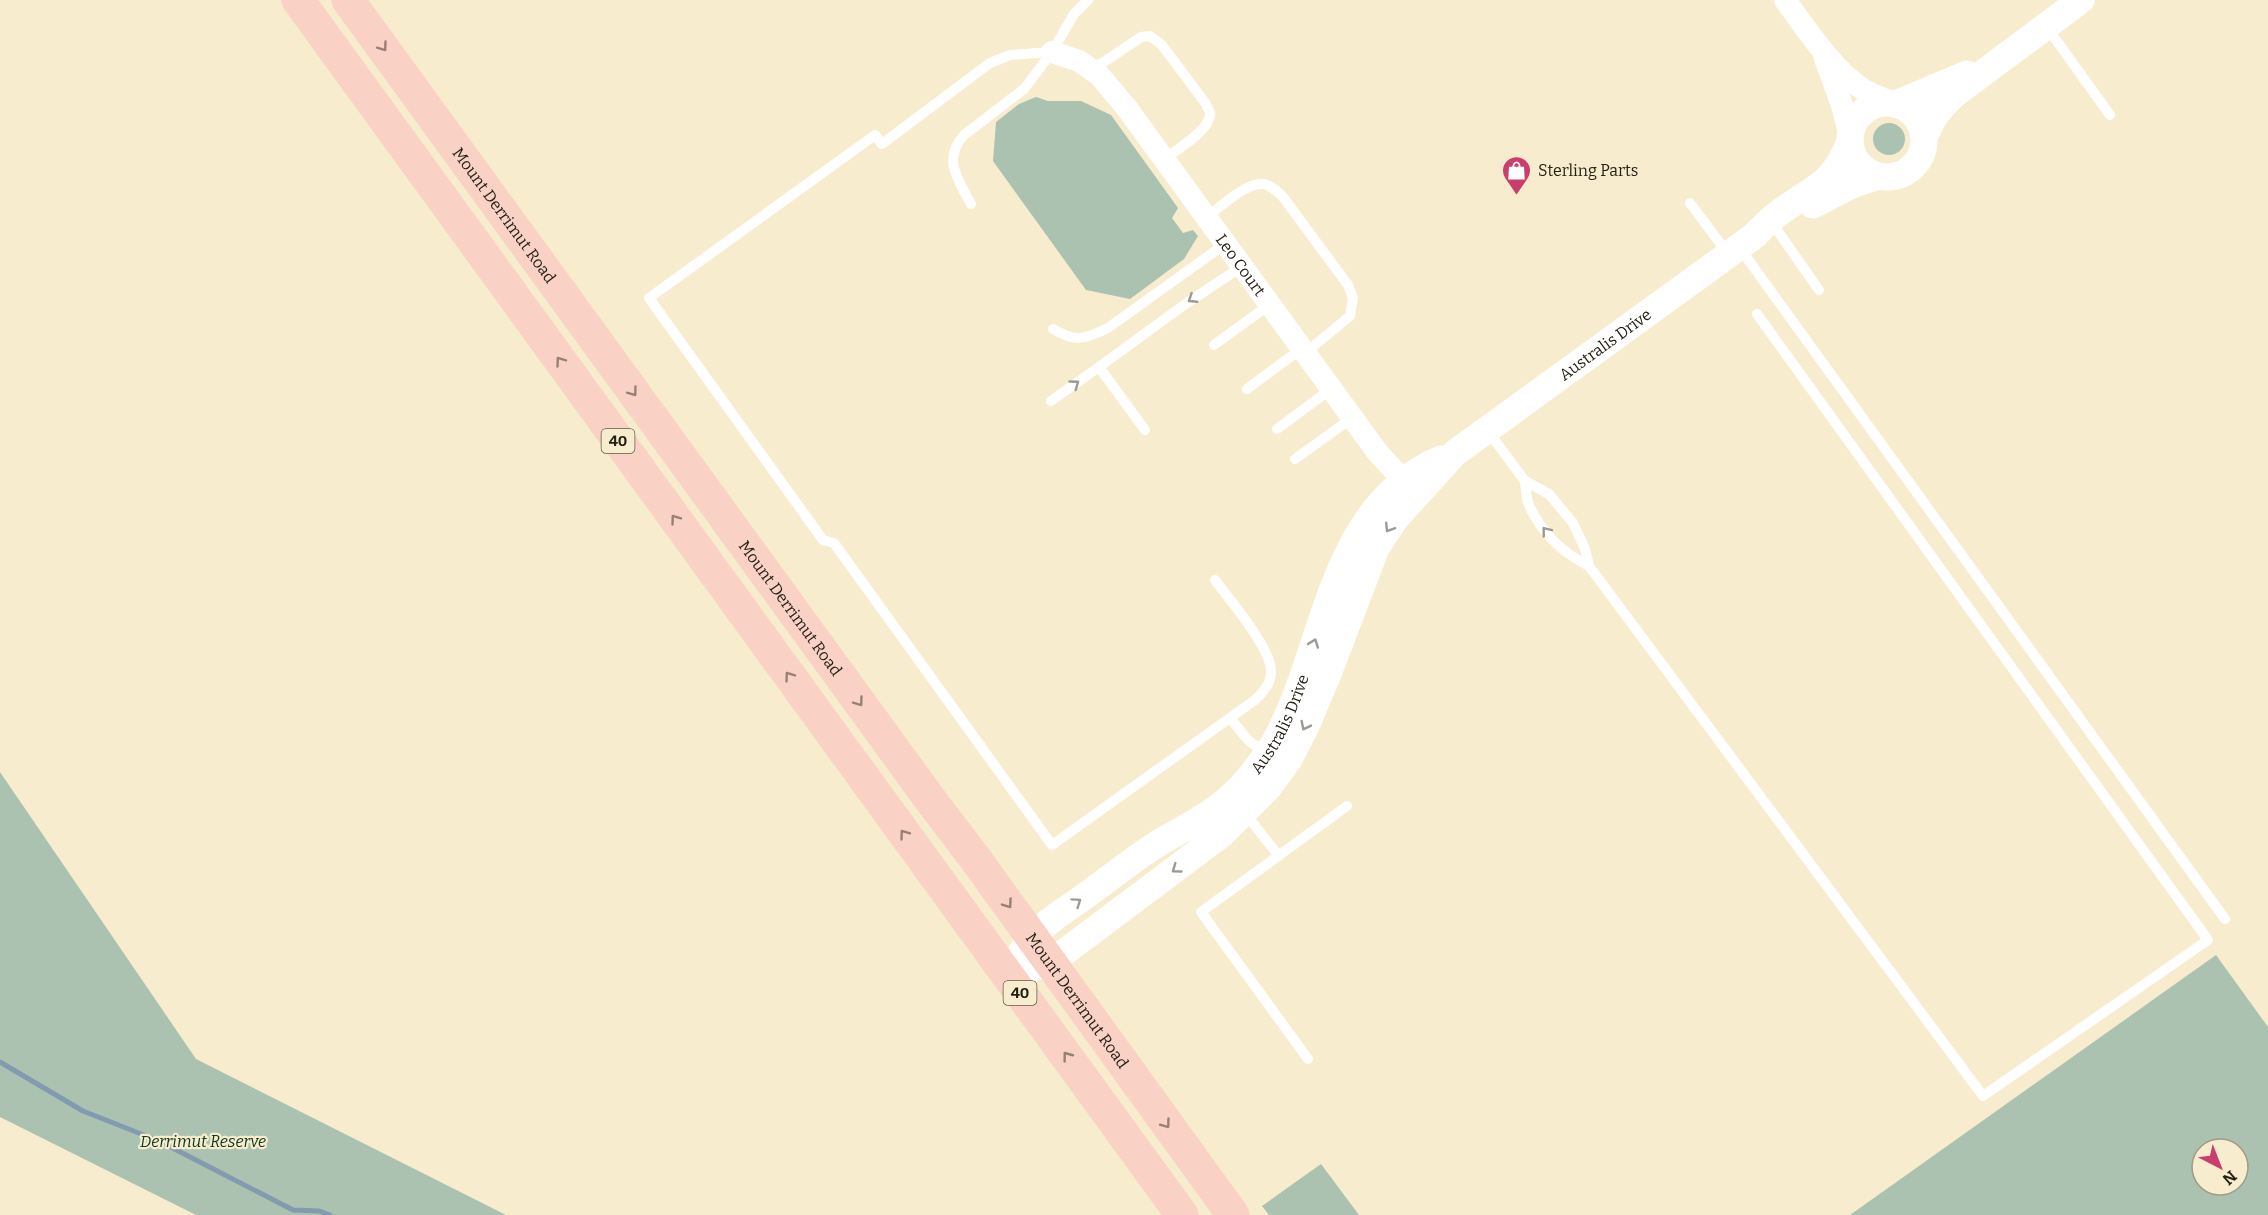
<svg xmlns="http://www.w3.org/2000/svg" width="2268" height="1215" font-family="Bitter,serif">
	<rect width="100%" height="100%" fill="#f7ecce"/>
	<g fill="#aac2af" fill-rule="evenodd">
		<polygon points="1036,97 1048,101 1081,101 1111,115 1178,208 1172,218 1183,233 1193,230 1198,236 1184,259 1130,299 1086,290 993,161 996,122 1019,104"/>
		<circle cx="1889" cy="139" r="16"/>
		<polygon points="0,772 196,1059 506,1215 196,1215 0,1117"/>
		<path d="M2216 955 2268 1027V1215H1850ZM2202 1149H2238V1185H2202Z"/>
		<polygon points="1321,1164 1359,1215 1269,1215 1262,1206"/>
	</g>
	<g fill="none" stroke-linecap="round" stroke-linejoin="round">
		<polyline stroke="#829bb0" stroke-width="5" points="0,1062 83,1111 159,1141 293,1210 319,1211 330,1215"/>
		<g stroke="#fff" stroke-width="10">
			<polyline points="2046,26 2110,115"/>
			<path d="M1052 52 1010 55 990 63 882 144 875 135 649 298 823 540 834 543 1052 845 1255 700C1263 692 1271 684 1271 672 1272 649 1229 599 1215 580"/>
			<path d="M1092 70 1141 37 1150 36 1162 45 1206 104C1207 107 1209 110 1210 113 1212 129 1175 151 1163 160"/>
			<polyline points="1690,203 1728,254"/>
			<path d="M971 204C958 179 942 160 964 135L1024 89 1052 52 1074 14 1088 0"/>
			<path d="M1206 218C1219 208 1246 182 1263 184 1271 185 1278 192 1283 197L1348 285 1353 298 1350 316 1304 354"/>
			<polyline points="1770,220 1819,290"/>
			<polyline points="1739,247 2225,919"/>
			<path d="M1053 329C1076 343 1085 339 1108 328L1225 244"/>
			<polyline points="1214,345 1269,305"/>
			<polyline points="1247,389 1301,349"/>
			<polyline points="1051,401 1099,367"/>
			<polyline points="1277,429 1331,389"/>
			<polyline points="1145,430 1099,367 1184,305 1241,267"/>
			<polyline points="1487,430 1525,481 1549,494 1573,523 1585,549 1589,566 1983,1096 2208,940 1757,314"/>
			<polyline points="1295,459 1352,418"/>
			<path d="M1525 481C1526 489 1526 498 1529 505 1541 532 1563 553 1589 566"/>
			<polyline points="1230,718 1248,740 1265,753"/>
			<polyline points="1244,812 1279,856"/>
			<polyline points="1308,1059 1201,912 1347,806"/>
		</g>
		<g stroke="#fff" stroke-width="22">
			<path d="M1785 0C1808 31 1830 66 1861 88 1870 95 1881 96 1890 103"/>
			<path id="s1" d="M1052 52 1079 61 1099 75 1126 107 1378 453 1415 493"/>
			<polyline points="1825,59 1842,105 1850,137"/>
		</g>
		<g stroke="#fff" stroke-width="27">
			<circle cx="1887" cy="140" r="37"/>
			<polyline points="1896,104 1967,74"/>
			<path d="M1924 138C1932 118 1939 109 1955 94L2081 0"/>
			<polyline points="1813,205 1852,185 1878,176"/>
			<path id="s2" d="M1021 953C1035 929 1058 915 1081 899 1108 880 1134 858 1162 841 1199 820 1229 806 1255 770 1263 759 1272 748 1278 736 1327 642 1330 506 1441 459"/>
			<path id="s3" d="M1007 975 1050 963 1222 834 1268 788 1289 759 1306 726 1328 674 1376 548 1395 519 1455 453 1754 236C1764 226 1774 215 1786 208 1818 186 1835 181 1850 141"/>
		</g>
		<g stroke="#f9d1c5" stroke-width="33">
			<polyline points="298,0 1182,1215"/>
			<path id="s4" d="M348 0 932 802 974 857 1233 1215"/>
		</g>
	</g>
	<defs><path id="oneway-chevron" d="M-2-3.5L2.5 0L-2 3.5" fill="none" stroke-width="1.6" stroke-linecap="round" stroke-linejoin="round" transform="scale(1.5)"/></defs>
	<g stroke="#988075">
		<use href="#oneway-chevron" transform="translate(383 47) rotate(54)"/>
		<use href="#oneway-chevron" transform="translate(560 361) rotate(-126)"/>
		<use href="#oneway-chevron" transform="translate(633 392) rotate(54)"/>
		<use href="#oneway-chevron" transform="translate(675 519) rotate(-126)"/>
		<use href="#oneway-chevron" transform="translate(789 676) rotate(-126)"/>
		<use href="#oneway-chevron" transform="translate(859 702) rotate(54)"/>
		<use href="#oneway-chevron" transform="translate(904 834) rotate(-126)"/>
		<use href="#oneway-chevron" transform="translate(1008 904) rotate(55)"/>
		<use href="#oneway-chevron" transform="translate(1067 1056) rotate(-127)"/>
		<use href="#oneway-chevron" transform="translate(1166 1124) rotate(54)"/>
	</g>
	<g stroke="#9c9a95">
		<use href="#oneway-chevron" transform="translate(1192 299) rotate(147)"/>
		<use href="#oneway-chevron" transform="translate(1075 384) rotate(-36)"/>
		<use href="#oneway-chevron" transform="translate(1389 528) rotate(122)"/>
		<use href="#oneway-chevron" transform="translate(1546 531) rotate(-128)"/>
		<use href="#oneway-chevron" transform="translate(1314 643) rotate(-70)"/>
		<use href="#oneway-chevron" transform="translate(1305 726) rotate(116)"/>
		<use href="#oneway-chevron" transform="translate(1176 869) rotate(144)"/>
		<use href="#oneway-chevron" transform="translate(1077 902) rotate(-35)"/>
	</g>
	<defs>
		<symbol id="shop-pin" viewBox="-11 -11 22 30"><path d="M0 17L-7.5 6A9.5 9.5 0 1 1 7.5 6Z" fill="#ca3d6c" stroke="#f7ecce"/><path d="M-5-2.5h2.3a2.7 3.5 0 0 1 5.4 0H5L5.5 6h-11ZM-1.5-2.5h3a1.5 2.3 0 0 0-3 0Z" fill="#fff"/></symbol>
	</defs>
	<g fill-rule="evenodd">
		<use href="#shop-pin" x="1500" y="154" width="33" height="45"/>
	</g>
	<g text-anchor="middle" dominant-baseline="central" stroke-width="4.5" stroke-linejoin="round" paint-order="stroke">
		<g fill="#f7ecce" stroke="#625c4b" stroke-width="1.5">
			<rect x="601.5" y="429" width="33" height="24" rx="4.5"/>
			<rect x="1003.5" y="981" width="33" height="24" rx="4.5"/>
		</g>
		<g font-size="15" font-weight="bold" fill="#221e13">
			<text x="618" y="441">40</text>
			<text x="1020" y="993">40</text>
		</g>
		<g font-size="16" fill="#221e13" stroke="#f7ecce" text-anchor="start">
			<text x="1538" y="170">Sterling Parts</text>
		</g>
		<g font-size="16" fill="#221e13" stroke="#f7ecce">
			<text stroke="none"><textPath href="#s4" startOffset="266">Mount Derrimut Road</textPath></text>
			<text stroke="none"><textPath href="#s1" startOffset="290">Leo Court</textPath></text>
			<text stroke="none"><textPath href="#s3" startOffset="898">Australis Drive</textPath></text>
			<text stroke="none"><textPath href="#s4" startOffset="752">Mount Derrimut Road</textPath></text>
			<text stroke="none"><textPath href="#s2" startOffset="352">Australis Drive</textPath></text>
			<text stroke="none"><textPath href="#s4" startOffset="1238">Mount Derrimut Road</textPath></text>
		</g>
		<g font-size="16" font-style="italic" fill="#0b391b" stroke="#f7ecce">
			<text x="203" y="1141">Derrimut Reserve</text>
		</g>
	</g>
	<g transform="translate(2220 1167) rotate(138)"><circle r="28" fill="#f7ecce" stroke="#a29a83" stroke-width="1.5"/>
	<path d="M0-4.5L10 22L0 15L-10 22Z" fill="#ca3d6c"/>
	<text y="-9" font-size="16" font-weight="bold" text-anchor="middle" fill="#221e13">N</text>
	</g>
</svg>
